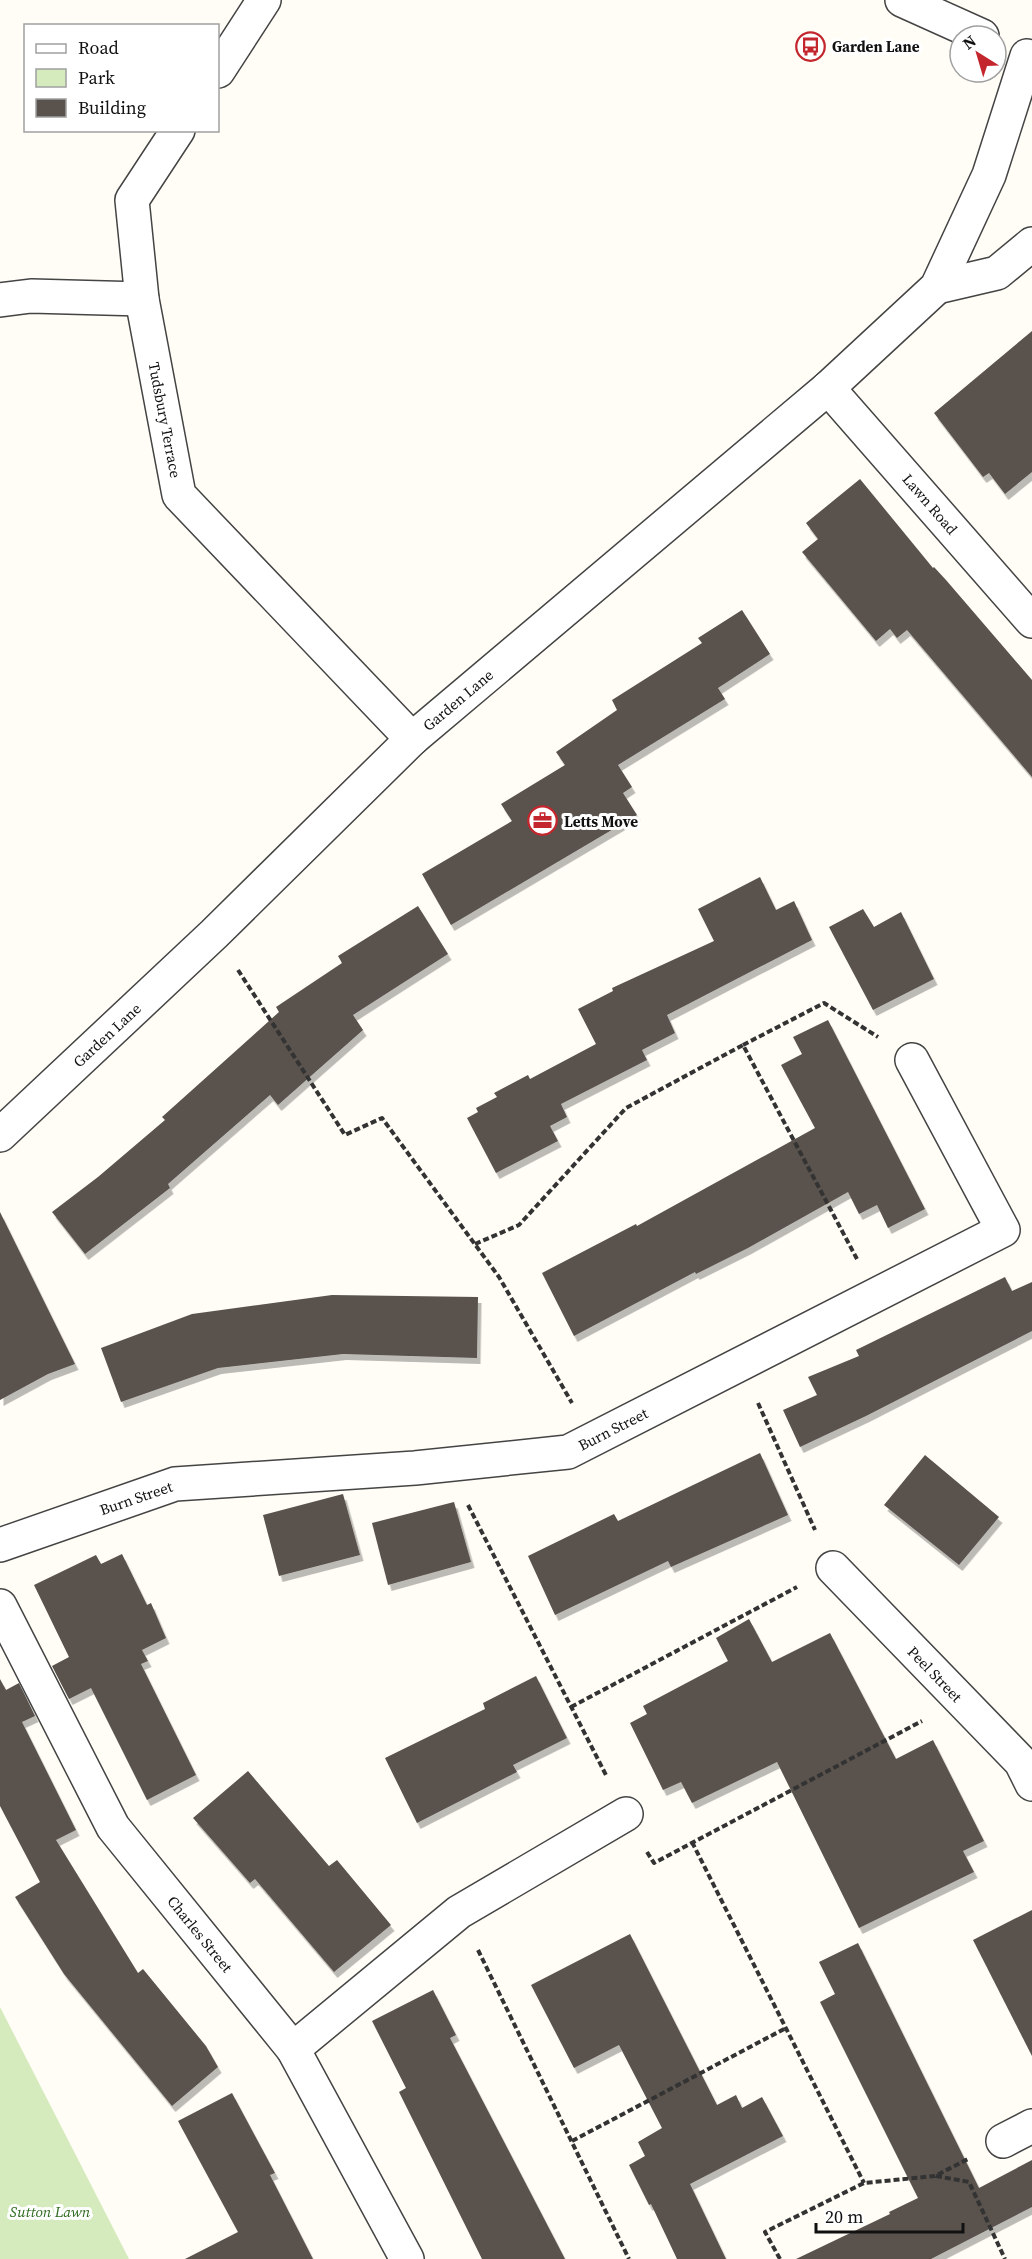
<svg xmlns="http://www.w3.org/2000/svg" width="1032" height="2259" font-family="'Source Serif 4',serif">
	<defs>
		<filter id="shadow"><feDropShadow dx="3.5" dy="6" stdDeviation="0" flood-color="#0004"/></filter>
	</defs>
	<rect width="100%" height="100%" fill="#fffdf5"/>
	<polygon fill="#d5ebbd" points="0,2007 129,2259 0,2259"/>
	<g fill="#5a524d" filter="url(#shadow)">
		<polygon points="1032,331 1032,472 1005,494 989,473 983,477 934,413"/>
		<polygon points="860,479 933,568 934,567 946,580 1032,680 1032,777 907,630 897,638 890,629 876,641 802,552 818,539 806,523"/>
		<polygon points="742,610 770,654 718,688 725,699 618,765 632,787 623,793 637,815 451,925 422,874 512,821 501,804 565,765 556,752 617,710 612,700 702,643 698,638"/>
		<polygon points="760,877 776,910 794,901 812,940 667,1015 675,1033 642,1050 647,1060 561,1104 567,1117 550,1126 558,1141 496,1173 467,1118 478,1112 476,1108 497,1097 494,1093 528,1075 530,1079 596,1044 578,1009 613,991 612,988 714,941 698,909"/>
		<polygon points="418,906 448,954 353,1015 363,1030 278,1105 270,1095 168,1184 170,1188 85,1254 52,1212 98,1177 165,1120 162,1117 279,1012 276,1007 342,963 338,956"/>
		<polygon points="863,909 874,927 901,912 934,979 873,1010 829,927"/>
		<polygon points="828,1020 925,1209 888,1228 877,1205 859,1214 848,1192 748,1248 696,1274 695,1272 574,1336 542,1273 636,1224 637,1226 815,1128 781,1065 802,1054 793,1037"/>
		<polygon points="0,1212 75,1364 48,1374 0,1400"/>
		<polygon points="1005,1277 1012,1291 1032,1282 1032,1331 866,1416 800,1447 783,1410 817,1395 808,1377 859,1356 856,1350"/>
		<polygon points="332,1295 478,1297 477,1358 343,1354 218,1368 121,1402 101,1348 192,1314"/>
		<polygon points="760,1453 788,1515 671,1567 668,1561 555,1615 528,1556 614,1514 618,1521"/>
		<polygon points="925,1455 999,1517 959,1565 884,1505"/>
		<polygon points="343,1494 360,1555 279,1576 263,1515"/>
		<polygon points="454,1502 471,1562 388,1585 372,1523"/>
		<polygon points="122,1554 147,1605 151,1603 166,1638 142,1650 148,1661 141,1664 196,1775 147,1800 91,1688 69,1699 52,1666 69,1657 34,1585 96,1555 101,1564"/>
		<polygon points="749,1619 772,1662 830,1633 896,1759 933,1740 984,1841 963,1851 974,1872 859,1928 777,1762 692,1803 681,1782 663,1790 630,1723 647,1714 643,1706 728,1661 716,1638"/>
		<polygon points="536,1676 567,1738 513,1765 517,1772 417,1823 385,1758 485,1709 483,1703"/>
		<polygon points="0,1679 6,1690 19,1683 35,1716 22,1722 76,1830 56,1840 138,1973 143,1969 206,2046 218,2067 172,2106 64,1974 15,1897 40,1882 0,1806"/>
		<polygon points="248,1771 329,1866 337,1860 391,1925 334,1972 255,1879 250,1883 193,1818"/>
		<polygon points="1032,1910 1032,2056 973,1940"/>
		<polygon points="630,1934 717,2105 736,2095 742,2108 762,2097 783,2136 690,2184 726,2259 677,2259 651,2204 649,2205 629,2165 645,2156 638,2142 662,2128 619,2045 574,2068 531,1985"/>
		<polygon points="858,1943 979,2188 1032,2160 1032,2207 931,2259 796,2259 890,2214 889,2212 918,2198 820,2002 835,1994 819,1962"/>
		<polygon points="433,1990 456,2035 450,2038 565,2259 482,2259 399,2092 406,2088 372,2021"/>
		<polygon points="232,2093 275,2173 270,2175 313,2259 185,2259 238,2232 178,2121"/>
	</g>
	<g fill="none" stroke-linecap="round" stroke-linejoin="round">
		<defs>
			<g id="minor">
				<polyline points="902,0 982,36"/>
				<polyline points="218,71 264,0"/>
				<polyline points="178,130 132,200 142,299 179,495 412,739"/>
				<polyline points="937,287 997,273 1032,244"/>
				<polyline points="0,300 31,296 142,299"/>
				<polyline points="828,388 1032,621"/>
				<polyline points="0,1135 214,934 412,739 828,388 937,287 989,175 1027,56"/>
				<polyline points="0,1545 175,1484 415,1468 568,1452 1003,1230 912,1060"/>
				<polyline points="833,1568 1021,1762 1032,1784"/>
				<polyline points="0,1606 113,1827 293,2049 407,2259"/>
				<polyline points="293,2049 459,1912 626,1814"/>
				<polyline points="1003,2141 1032,2126"/>
			</g>
		</defs>
		<use href="#minor" stroke="#444" stroke-width="36"/>
		<g stroke="#333" stroke-width="4" stroke-dasharray="6 3" stroke-linecap="butt">
			<polyline points="238,970 345,1135 382,1118 499,1277 572,1403"/>
			<polyline points="743,1045 824,1003 878,1037"/>
			<polyline points="475,1244 519,1225 626,1108 743,1045 857,1259"/>
			<polyline points="758,1403 815,1530"/>
			<polyline points="468,1505 607,1777"/>
			<polyline points="571,1707 797,1587"/>
			<polyline points="692,1842 864,2183"/>
			<polyline points="647,1852 654,1863 922,1721"/>
			<polyline points="478,1950 629,2259"/>
			<polyline points="572,2141 786,2028"/>
			<polyline points="936,2176 969,2182 1005,2259"/>
			<polyline points="780,2259 765,2232 864,2183 935,2176 968,2159"/>
		</g>
		<use href="#minor" stroke="#fff" stroke-width="33"/>
	</g>
	<defs>
		<symbol id="bus-ring" viewBox="-11 -11 22 22"><circle r="9.5" fill="#fff" stroke="#c4262e" stroke-width="1.5"/><path d="M-5-6H5V4H4V6H2V4H-2V6H-4V4H-5ZM-3.5-4V0h7V-4ZM-3.5 1.2v1.5H-2V1.2ZM2 1.2v1.5H3.5V1.2Z" fill="#c4262e"/></symbol>
		<symbol id="office-ring" viewBox="-11 -11 22 22"><circle r="9.5" fill="#fff" stroke="#c4262e" stroke-width="1.5"/><path d="M-6-3h4V-5.5h4V-3h4V5H-6ZM-1-4.5V-3h2v-1.5ZM-6 0V1H6V0Z" fill="#c4262e"/></symbol>
	</defs>
	<g fill-rule="evenodd">
		<use href="#bus-ring" x="794" y="30" width="33" height="33"/>
		<use href="#office-ring" x="526" y="804" width="33" height="33"/>
	</g>
	<g text-anchor="middle" dominant-baseline="central" stroke-width="6" stroke-linejoin="round" paint-order="stroke">
		<g font-size="15" font-weight="bold" fill="#111" stroke="#fff" text-anchor="start">
			<text x="832" y="46">Garden Lane</text>
			<text x="564" y="821">Letts Move</text>
		</g>
		<g font-size="15" fill="#111" stroke="#fff">
			<text transform="translate(165 420) rotate(79)">Tudsbury Terrace</text>
			<text transform="translate(930 504) rotate(49)">Lawn Road</text>
			<text transform="translate(458 700) rotate(-40)">Garden Lane</text>
			<text transform="translate(107 1035) rotate(-43)">Garden Lane</text>
			<text transform="translate(613 1429) rotate(-27)">Burn Street</text>
			<text transform="translate(136 1498) rotate(-19)">Burn Street</text>
			<text transform="translate(935 1674) rotate(46)">Peel Street</text>
			<text transform="translate(200 1934) rotate(51)">Charles Street</text>
		</g>
		<g font-size="15" font-style="italic" fill="#2f6b1f" stroke="#fff">
			<text x="50" y="2211">Sutton Lawn</text>
		</g>
	</g>
	<rect x="24" y="24" width="195" height="108" fill="#ffffff" stroke="#a0a0a0" stroke-width="1.5"/>
	<rect x="36" y="44" width="30" height="9" fill="#ffffff" stroke="#a0a0a0" stroke-width="1.5"/>
	<text x="78" y="54" font-size="18" fill="#111111">Road</text>
	<rect x="36" y="69" width="30" height="18" fill="#d5ebbd" stroke="#a0a0a0" stroke-width="1.5"/>
	<text x="78" y="84" font-size="18" fill="#111111">Park</text>
	<rect x="36" y="99" width="30" height="18" fill="#5a524d" stroke="#a0a0a0" stroke-width="1.5"/>
	<text x="78" y="114" font-size="18" fill="#111111">Building</text>
	<g transform="translate(978 54) rotate(323)"><circle r="28" fill="#ffffff" stroke="#a0a0a0" stroke-width="1.5"/>
	<path d="M0-4.5L10 22L0 15L-10 22Z" fill="#c4262e"/>
	<text y="-9" font-size="16" font-weight="bold" text-anchor="middle" fill="#111111">N</text>
	</g>
	<path d="M816 2223v9h147v-9" fill="none" stroke="#111111" stroke-width="3"/>
	<text x="825" y="2223" font-size="18" fill="#111111" stroke="#ffffff" stroke-width="4.5" paint-order="stroke">20 m</text>
</svg>
